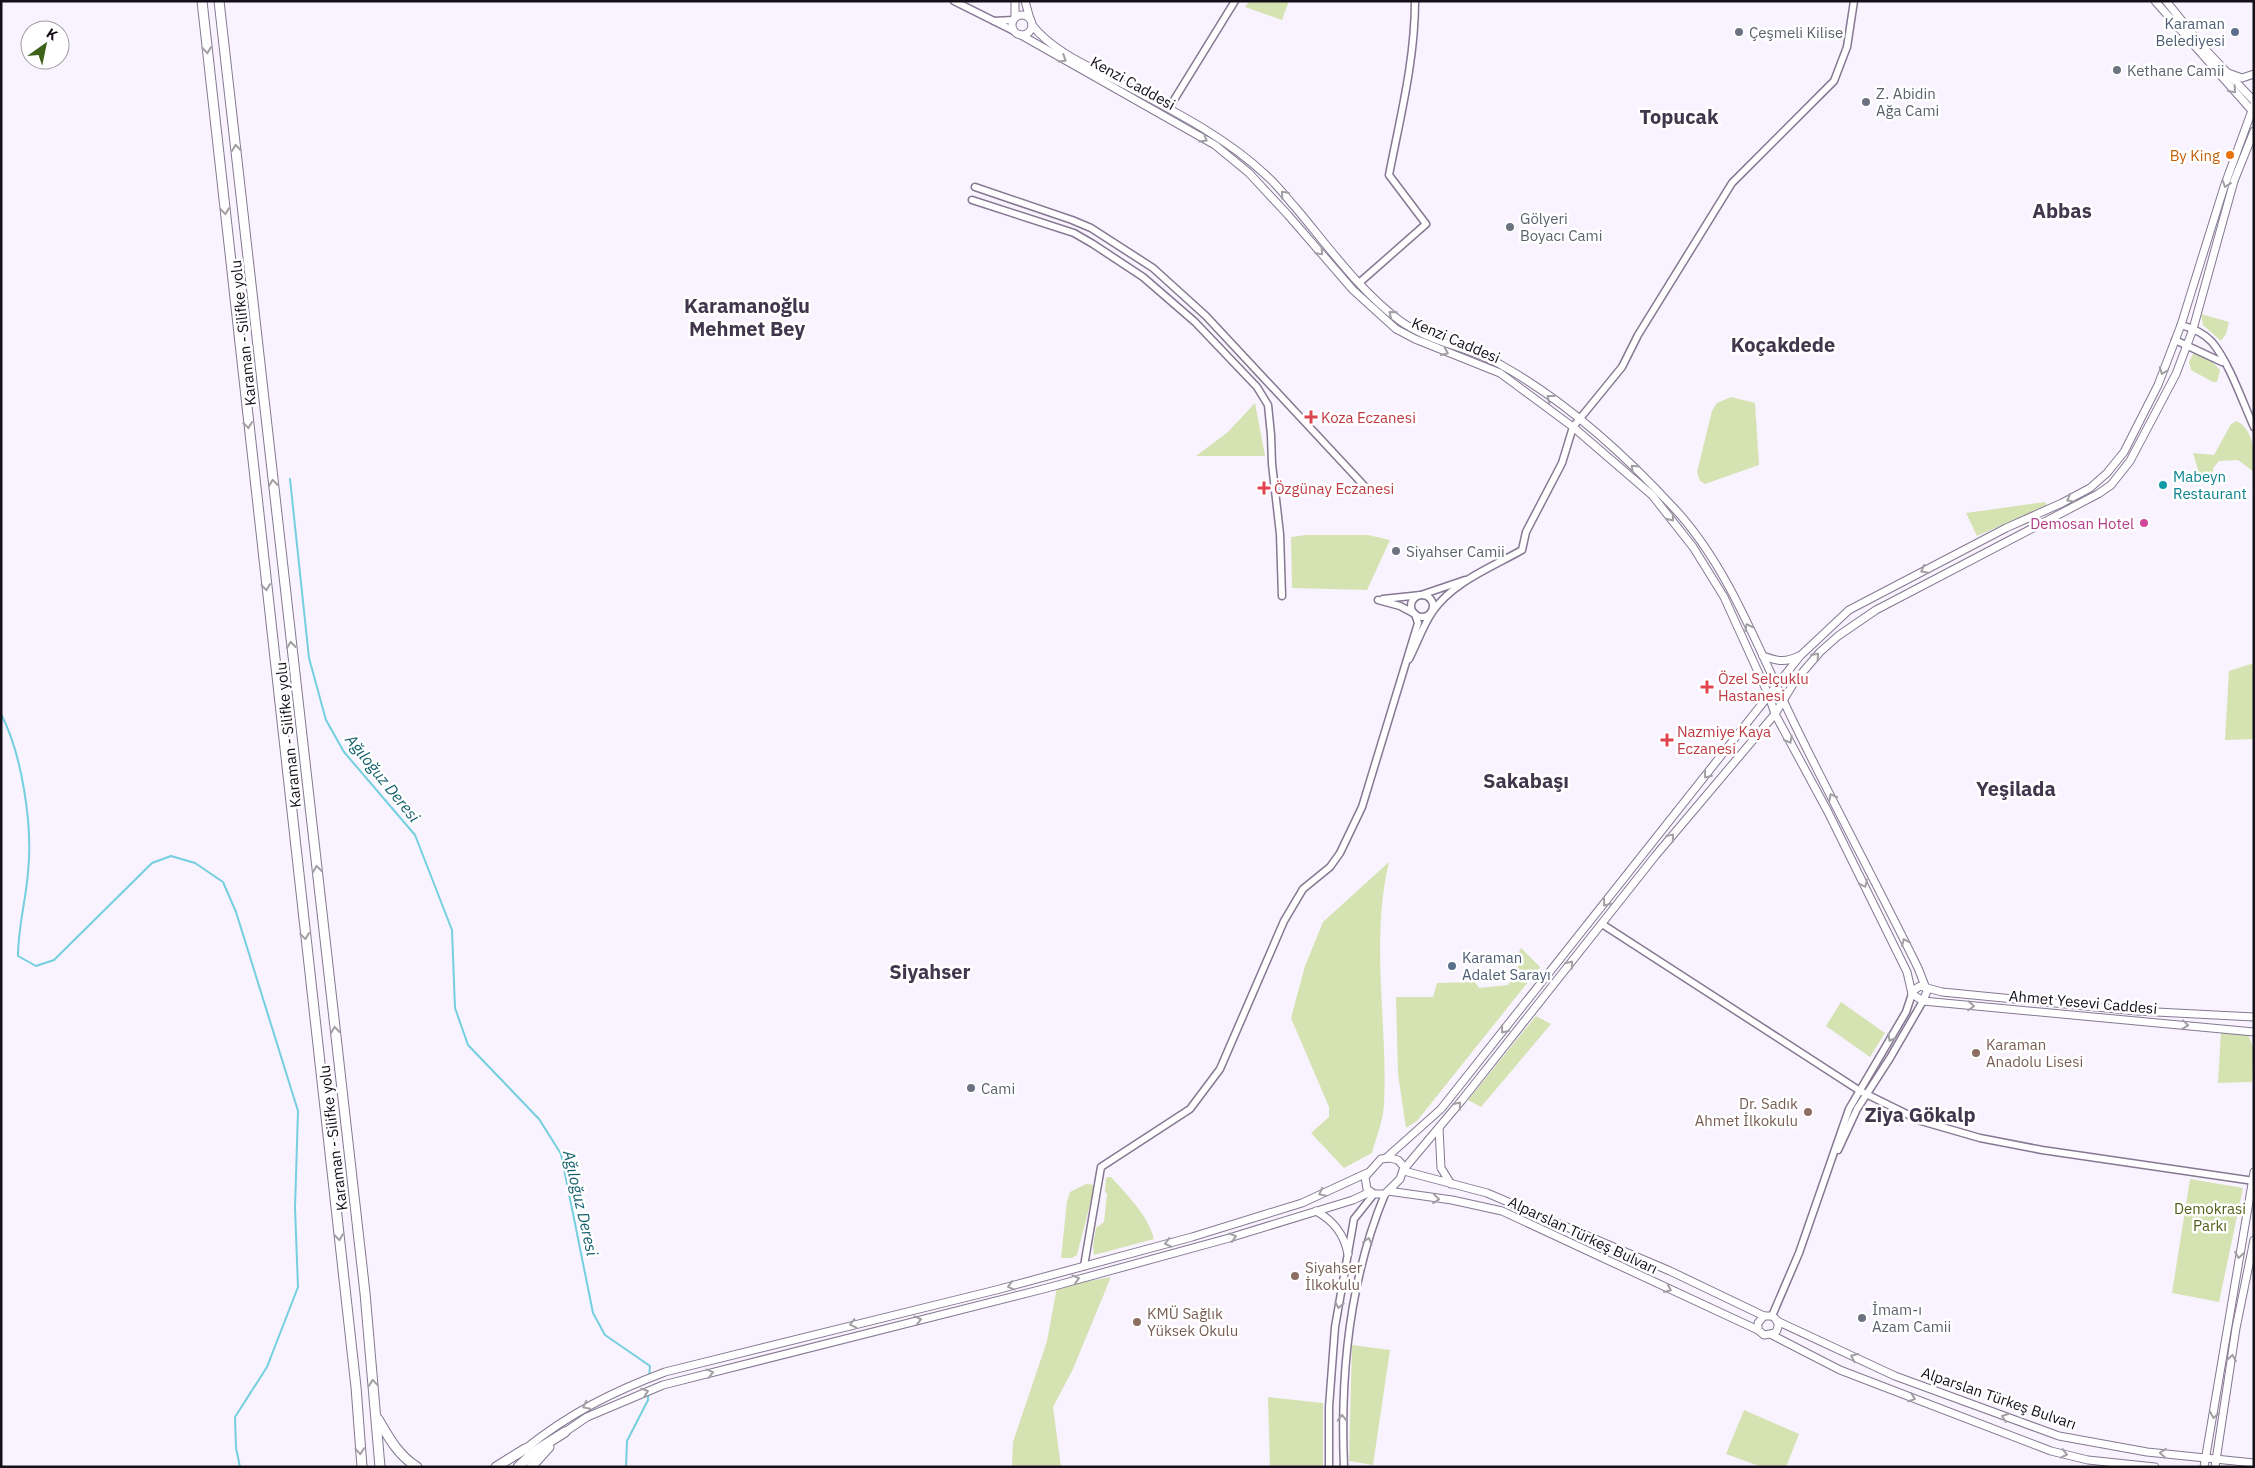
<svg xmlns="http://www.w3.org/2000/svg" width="2255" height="1468" font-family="'IBM Plex Sans',sans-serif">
	<rect width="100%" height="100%" fill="#f8f3ff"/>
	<g fill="#d5e2b2">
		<polygon points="1249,1 1289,1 1282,20 1245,7"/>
		<polygon points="2201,314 2229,322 2226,334 2221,341 2203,325"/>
		<polygon points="2194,352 2204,353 2220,370 2217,382 2213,382 2191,370 2189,362"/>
		<polygon points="1731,397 1755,403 1759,465 1705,484 1700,481 1697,472 1712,411 1717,403"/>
		<polygon points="1255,403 1265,456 1196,456 1228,432"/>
		<path d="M2237 421C2255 432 2254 452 2254 472L2238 460 2219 461 2213 468V483H2205L2201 480 2193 453 2214 455 2231 424Z"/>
		<polygon points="2045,502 2047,505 1977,536 1966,513"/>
		<polygon points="1306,535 1368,535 1390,540 1367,590 1292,588 1291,537"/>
		<polygon points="2254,663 2254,739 2225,740 2229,671"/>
		<path d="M1389 862C1370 941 1388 1025 1384 1105 1383 1121 1376 1138 1372 1153L1344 1168 1311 1133 1329 1117V1107L1291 1018 1305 966 1323 922Z"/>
		<polygon points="1521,948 1540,967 1417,1121 1406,1128 1398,1074 1396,997 1433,997 1437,983 1475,982 1479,988 1508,985 1522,960 1517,956"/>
		<polygon points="1841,1002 1885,1033 1870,1057 1826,1026"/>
		<polygon points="1536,1016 1551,1024 1481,1107 1468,1100"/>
		<polygon points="2221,1032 2248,1035 2254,1049 2252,1082 2218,1083"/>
		<path d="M1108 1177H1111C1127 1195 1148 1215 1154 1239L1094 1255 1093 1246 1096 1228 1104 1222 1107 1194 1105 1192 1106 1178Z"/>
		<polygon points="2190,1179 2243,1188 2219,1302 2172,1293"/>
		<polygon points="1086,1184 1095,1185 1077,1255 1072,1258 1061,1258 1067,1201 1070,1192"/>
		<polygon points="1111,1277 1073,1369 1053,1407 1061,1467 1012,1467 1013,1442 1047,1341 1057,1287"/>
		<polygon points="1352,1345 1390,1350 1373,1465 1349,1461"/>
		<polygon points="1268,1397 1323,1403 1323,1467 1270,1467"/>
		<polygon points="1744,1410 1799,1434 1786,1467 1762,1467 1726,1454"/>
	</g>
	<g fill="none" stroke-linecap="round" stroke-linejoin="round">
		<g stroke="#74cfdf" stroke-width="2">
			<polyline points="290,479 309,658 326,720 344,752 415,835 452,930 455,1008 468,1045 539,1119 561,1154 593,1313 605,1335 650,1366 649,1377"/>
			<path d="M1 714C22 754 33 826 28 872 26 900 18 927 18 956L36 966 54 960 152 863 171 856 195 863 223 882 236 912 298 1111 295 1208 298 1287 267 1367 235 1417 236 1448 240 1467"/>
			<polyline points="626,1467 627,1441 648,1400 648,1394"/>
		</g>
		<defs>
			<g id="tertiary">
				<polyline points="954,1 994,21"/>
				<polyline points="1013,20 994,21 1014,31"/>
				<polyline points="1169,108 1235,1"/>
				<polyline points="975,187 1072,220 1091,228 1153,268 1206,316 1370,492"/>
				<polyline points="972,200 1074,233 1093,244 1143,277 1195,322 1257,387 1268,405 1271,435 1272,464 1280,534 1282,596"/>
				<path d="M1359 283 1426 224 1389 175C1400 118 1415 60 1415 1"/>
				<path d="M2181 325C2192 328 2204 333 2212 342 2230 364 2242 401 2254 427"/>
				<polyline points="2175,340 2222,362"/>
				<circle cx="1422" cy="606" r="11"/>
				<polyline points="1383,599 1421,595 1465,580"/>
				<path d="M1409 659C1417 644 1423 625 1433 611 1453 582 1492 567 1522 550L1526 532 1562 463 1573 427 1622 367 1638 335 1732 183 1834 81 1847 47 1854 1"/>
				<polyline points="1602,924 1860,1091 1921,1121 1980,1138 2042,1150 2254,1181"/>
				<polyline points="1838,1150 1857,1109 1890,1058 1923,1001"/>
				<polyline points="1084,1266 1101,1167 1190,1109 1220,1069 1284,921 1303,889 1330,867 1340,853 1362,807 1418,623 1415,614 1400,606 1378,600"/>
				<polyline points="1772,1316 1799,1253 1849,1109 1906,1012 1912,994"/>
				<polyline points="1329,1467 1329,1407 1335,1327 1354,1219 1374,1194"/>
				<path d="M1344 1467C1340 1373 1349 1280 1385 1194"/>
			</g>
			<g id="secondary">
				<polyline points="1025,1 1030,19"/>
				<polyline points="2155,1 2254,113"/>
				<polyline points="2166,1 2204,48 2254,101"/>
				<circle cx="1022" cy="25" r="10"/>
				<polyline points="1015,17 1015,1"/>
				<path d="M1032 25C1053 52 1092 68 1121 83 1172 110 1226 137 1268 177 1278 186 1286 197 1295 207 1328 246 1358 289 1399 320 1430 343 1471 347 1503 366 1565 401 1625 455 1673 507 1728 565 1759 651 1794 723 1834 805 1878 886 1918 968L1927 991 1923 1001"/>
				<polyline points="1021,35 1215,145 1249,173 1288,215 1353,290 1396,329 1415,339 1500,373 1573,427 1652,495 1693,547 1724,597 1769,696 1775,714 1828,812 1907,972 1912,994 1923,1001 1944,1003 2254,1032"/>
				<polyline points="2228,73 2242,78 2254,74"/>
				<path d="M1763 656C1777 661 1785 663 1799 656"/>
				<polyline points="1912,994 1914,990 1920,986 1942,992 2137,1011 2254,1017"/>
				<polyline points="1439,1128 1441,1168 1451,1184"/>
				<polyline points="1386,1158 1441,1109 1800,656 1849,610 2006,528 2062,503 2090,488 2107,473 2124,452 2158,385 2181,325 2224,187 2254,105"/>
				<polygon points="1390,1158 1398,1160 1404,1167 1400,1179 1385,1194 1374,1194 1367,1189 1365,1177 1381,1159"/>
				<polyline points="1404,1169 1462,1100 1656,855 1775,714 1795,681 1820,652 1838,636 1876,610 2098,494 2111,485 2130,461 2176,374 2193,329 2234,181 2254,131"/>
				<polyline points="1404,1171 1487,1193 1670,1271 1764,1316"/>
				<path d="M1388 1191 1452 1200 1502 1211 1758 1330 1764 1335 1775 1333C1780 1327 1779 1320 1772 1316H1764L1758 1323V1330"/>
				<path d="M1316 1211C1334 1221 1344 1234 1348 1254"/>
				<polyline points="1777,1321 1895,1376 2059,1436 2147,1452 2254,1463"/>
				<polyline points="1772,1335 1840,1370 2051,1451 2088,1460 2155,1467"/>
				<polyline points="565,1432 587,1417 663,1385 1047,1288 1229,1238 1353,1200 1370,1192"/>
				<path d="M525 1449C570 1413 612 1392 665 1372L996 1290 1192 1237 1302 1203 1367 1173"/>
				<polyline points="2204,1467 2254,1172"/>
				<polyline points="2215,1467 2236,1328 2254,1240"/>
			</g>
			<g id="trunk">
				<polyline points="202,1 356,1387 362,1467"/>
				<polyline points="219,1 365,1293 380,1467"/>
				<path d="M378 1419C389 1438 398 1455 417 1467"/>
				<polyline points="496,1467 525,1449"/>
				<polyline points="518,1467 535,1451 565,1432"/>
				<polyline points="531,1467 549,1447"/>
			</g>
		</defs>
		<use href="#tertiary" stroke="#857892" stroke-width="9"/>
		<use href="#secondary" stroke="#857892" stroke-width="9"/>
		<use href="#trunk" stroke="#857892" stroke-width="11"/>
		<use href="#tertiary" stroke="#fff" stroke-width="6"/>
		<use href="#secondary" stroke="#fff" stroke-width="7"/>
		<use href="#trunk" stroke="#fff" stroke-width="9"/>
	</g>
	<defs><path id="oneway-chevron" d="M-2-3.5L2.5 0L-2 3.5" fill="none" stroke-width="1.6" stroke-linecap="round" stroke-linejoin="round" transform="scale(1.25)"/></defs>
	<g stroke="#a19fa3">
		<use href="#oneway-chevron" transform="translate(207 50) rotate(84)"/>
		<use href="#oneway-chevron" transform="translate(1063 59) rotate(32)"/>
		<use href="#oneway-chevron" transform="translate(2233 90) rotate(48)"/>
		<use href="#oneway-chevron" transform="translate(1204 139) rotate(30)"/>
		<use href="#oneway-chevron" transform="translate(236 148) rotate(-96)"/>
		<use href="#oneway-chevron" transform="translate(2226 184) rotate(109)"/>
		<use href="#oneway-chevron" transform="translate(1284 194) rotate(-131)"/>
		<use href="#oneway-chevron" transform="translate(225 211) rotate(84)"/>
		<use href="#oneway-chevron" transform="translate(1320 252) rotate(49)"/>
		<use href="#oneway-chevron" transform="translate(1392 314) rotate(-141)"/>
		<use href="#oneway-chevron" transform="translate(1445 352) rotate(23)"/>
		<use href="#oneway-chevron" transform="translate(2163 371) rotate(111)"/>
		<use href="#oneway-chevron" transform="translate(1550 398) rotate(-143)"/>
		<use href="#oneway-chevron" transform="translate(248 425) rotate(84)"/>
		<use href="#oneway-chevron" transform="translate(1634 468) rotate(-136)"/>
		<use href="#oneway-chevron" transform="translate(273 483) rotate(-96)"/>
		<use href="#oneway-chevron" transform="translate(2070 499) rotate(151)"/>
		<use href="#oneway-chevron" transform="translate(1671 518) rotate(52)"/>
		<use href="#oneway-chevron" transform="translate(1924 570) rotate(153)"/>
		<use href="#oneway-chevron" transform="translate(266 587) rotate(84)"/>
		<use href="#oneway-chevron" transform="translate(1748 627) rotate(-117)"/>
		<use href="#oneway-chevron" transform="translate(291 645) rotate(-96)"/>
		<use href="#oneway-chevron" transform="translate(1816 656) rotate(-48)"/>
		<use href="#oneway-chevron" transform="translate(1789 740) rotate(62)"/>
		<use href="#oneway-chevron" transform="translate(1707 775) rotate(128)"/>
		<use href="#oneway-chevron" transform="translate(1832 797) rotate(-117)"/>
		<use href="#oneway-chevron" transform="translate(1671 837) rotate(-50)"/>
		<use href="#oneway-chevron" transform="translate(317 869) rotate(-97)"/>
		<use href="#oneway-chevron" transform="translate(1864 884) rotate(64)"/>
		<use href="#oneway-chevron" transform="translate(1606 903) rotate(128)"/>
		<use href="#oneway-chevron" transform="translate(305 936) rotate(83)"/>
		<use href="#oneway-chevron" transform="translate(1905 942) rotate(-116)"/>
		<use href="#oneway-chevron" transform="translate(1570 964) rotate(-51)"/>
		<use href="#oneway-chevron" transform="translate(1971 1006) rotate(5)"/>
		<use href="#oneway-chevron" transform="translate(2185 1025) rotate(6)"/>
		<use href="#oneway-chevron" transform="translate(335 1030) rotate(-97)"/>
		<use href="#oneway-chevron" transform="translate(1504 1030) rotate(128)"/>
		<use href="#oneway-chevron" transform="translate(1891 1038) rotate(120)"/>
		<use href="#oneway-chevron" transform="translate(1458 1105) rotate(-51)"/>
		<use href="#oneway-chevron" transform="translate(1322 1193) rotate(154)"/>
		<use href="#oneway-chevron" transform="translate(1436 1199) rotate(6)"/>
		<use href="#oneway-chevron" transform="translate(339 1237) rotate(84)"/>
		<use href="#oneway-chevron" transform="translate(1233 1237) rotate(-17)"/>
		<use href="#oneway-chevron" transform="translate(1368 1241) rotate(-75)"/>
		<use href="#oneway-chevron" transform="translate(1168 1243) rotate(165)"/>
		<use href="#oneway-chevron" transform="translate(2239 1255) rotate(100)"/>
		<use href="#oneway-chevron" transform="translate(1076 1279) rotate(-17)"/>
		<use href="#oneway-chevron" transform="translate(1011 1286) rotate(165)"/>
		<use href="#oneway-chevron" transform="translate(1668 1289) rotate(24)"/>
		<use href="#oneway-chevron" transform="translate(1339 1305) rotate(100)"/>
		<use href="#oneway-chevron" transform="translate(918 1320) rotate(-14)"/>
		<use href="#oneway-chevron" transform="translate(853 1324) rotate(167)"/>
		<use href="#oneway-chevron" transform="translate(1854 1357) rotate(-155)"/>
		<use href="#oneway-chevron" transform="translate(2232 1358) rotate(-81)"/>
		<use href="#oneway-chevron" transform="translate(710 1373) rotate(-15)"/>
		<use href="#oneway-chevron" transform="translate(373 1383) rotate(-95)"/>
		<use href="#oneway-chevron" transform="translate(645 1392) rotate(-21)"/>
		<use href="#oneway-chevron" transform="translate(1912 1398) rotate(21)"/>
		<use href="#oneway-chevron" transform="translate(586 1406) rotate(154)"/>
		<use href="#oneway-chevron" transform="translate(2214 1415) rotate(99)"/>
		<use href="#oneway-chevron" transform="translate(2005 1417) rotate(-160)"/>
		<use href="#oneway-chevron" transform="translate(1342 1418) rotate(-91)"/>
		<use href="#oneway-chevron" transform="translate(360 1451) rotate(86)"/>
		<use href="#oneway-chevron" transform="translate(2163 1453) rotate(-175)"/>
		<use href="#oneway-chevron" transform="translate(2064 1454) rotate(13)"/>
	</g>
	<g fill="#6b7280" stroke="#fff" stroke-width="2">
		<circle cx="1739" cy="32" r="5"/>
		<circle cx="2117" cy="70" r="5"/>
		<circle cx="1866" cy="102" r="5"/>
		<circle cx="1510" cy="227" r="5"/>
		<circle cx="1396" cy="551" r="5"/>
		<circle cx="971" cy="1088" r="5"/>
		<circle cx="1862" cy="1318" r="5"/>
	</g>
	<g fill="#5c6f8a" stroke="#fff" stroke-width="2">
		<circle cx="2235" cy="32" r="5"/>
		<circle cx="1452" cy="966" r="5"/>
	</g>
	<circle fill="#e8710a" stroke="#fff" stroke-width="2" cx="2230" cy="155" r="5"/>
	<g fill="#e0444e" stroke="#fff" stroke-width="2">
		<path d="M1308.5 409.5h5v5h5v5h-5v5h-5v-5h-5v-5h5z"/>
		<path d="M1261.5 480.5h5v5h5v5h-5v5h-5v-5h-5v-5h5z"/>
		<path d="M1704.5 679.5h5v5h5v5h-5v5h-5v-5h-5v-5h5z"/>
		<path d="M1664.5 732.5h5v5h5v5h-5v5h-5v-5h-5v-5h5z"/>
	</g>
	<circle fill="#0f9aa8" stroke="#fff" stroke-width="2" cx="2163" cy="485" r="5"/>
	<circle fill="#d1479c" stroke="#fff" stroke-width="2" cx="2144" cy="523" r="5"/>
	<g fill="#8d6e63" stroke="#fff" stroke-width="2">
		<circle cx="1976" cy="1053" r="5"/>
		<circle cx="1808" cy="1112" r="5"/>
		<circle cx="1295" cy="1276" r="5"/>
		<circle cx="1137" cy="1322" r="5"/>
	</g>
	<g text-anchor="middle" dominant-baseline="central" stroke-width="5" stroke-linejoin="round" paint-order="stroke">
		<g font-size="15" fill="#4e5e75" stroke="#fff" text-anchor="end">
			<text x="2225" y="23">Karaman<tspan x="2225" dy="17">Belediyesi</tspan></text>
			<text x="1462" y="957" text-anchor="start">Karaman<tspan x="1462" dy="17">Adalet Sarayı</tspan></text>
		</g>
		<g font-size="15" fill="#5b616d" stroke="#fff" text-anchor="start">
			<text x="1749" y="32">Çeşmeli Kilise</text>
			<text x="2127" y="70">Kethane Camii</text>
			<text x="1876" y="93">Z. Abidin<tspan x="1876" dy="17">Ağa Cami</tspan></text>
			<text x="1520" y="218">Gölyeri<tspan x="1520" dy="17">Boyacı Cami</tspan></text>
			<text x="1406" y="551">Siyahser Camii</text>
			<text x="981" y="1088">Cami</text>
			<text x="1872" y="1309">İmam-ı<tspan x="1872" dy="17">Azam Camii</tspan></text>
		</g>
		<g font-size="15" fill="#140f18" stroke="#fff">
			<text transform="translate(1133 83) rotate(29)">Kenzi Caddesi</text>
			<text transform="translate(243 333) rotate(-96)">Karaman - Silifke yolu</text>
			<text transform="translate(1456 340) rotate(23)">Kenzi Caddesi</text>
			<text transform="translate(288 735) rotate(-96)">Karaman - Silifke yolu</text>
			<text transform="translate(2083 1002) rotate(5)">Ahmet Yesevi Caddesi</text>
			<text transform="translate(333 1138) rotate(-97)">Karaman - Silifke yolu</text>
			<text transform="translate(1583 1235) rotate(25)">Alparslan Türkeş Bulvarı</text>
			<text transform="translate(1999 1398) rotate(19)">Alparslan Türkeş Bulvarı</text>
		</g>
		<g font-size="15" fill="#c56008" stroke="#fff" text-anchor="end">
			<text x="2220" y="155">By King</text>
		</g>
		<g font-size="15" fill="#be3a42" stroke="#fff" text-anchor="start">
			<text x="1321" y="417">Koza Eczanesi</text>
			<text x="1274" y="488">Özgünay Eczanesi</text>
			<text x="1718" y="678">Özel Selçuklu<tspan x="1718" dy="17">Hastanesi</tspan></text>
			<text x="1677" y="731">Nazmiye Kaya<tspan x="1677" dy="17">Eczanesi</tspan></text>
		</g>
		<g font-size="15" fill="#0d838f" stroke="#fff" text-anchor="start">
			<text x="2173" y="476">Mabeyn<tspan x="2173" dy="17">Restaurant</tspan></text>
		</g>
		<g font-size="15" fill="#b23c85" stroke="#fff" text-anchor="end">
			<text x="2134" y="523">Demosan Hotel</text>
		</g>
		<g font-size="15" fill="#785e54" stroke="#fff" text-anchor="start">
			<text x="1986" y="1044">Karaman<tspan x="1986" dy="17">Anadolu Lisesi</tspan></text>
			<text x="1798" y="1103" text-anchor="end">Dr. Sadık<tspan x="1798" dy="17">Ahmet İlkokulu</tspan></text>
			<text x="1305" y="1267">Siyahser<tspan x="1305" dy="17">İlkokulu</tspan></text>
			<text x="1147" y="1313">KMÜ Sağlık<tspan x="1147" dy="17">Yüksek Okulu</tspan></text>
		</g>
		<g font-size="15" fill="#515f17" stroke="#fff">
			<text x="2210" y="1208">Demokrasi<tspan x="2210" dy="17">Parkı</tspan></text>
		</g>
		<g font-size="16" font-style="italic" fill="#16626e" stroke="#fff">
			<text transform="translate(383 778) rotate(51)">Ağıloğuz Deresi</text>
			<text transform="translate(581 1203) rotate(77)">Ağıloğuz Deresi</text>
		</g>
		<g font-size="20" font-weight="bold" fill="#42364d" stroke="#fff">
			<text x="1679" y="116">Topucak</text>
			<text x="2062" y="210">Abbas</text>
			<text x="747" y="305">Karamanoğlu<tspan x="747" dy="23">Mehmet Bey</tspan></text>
			<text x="1783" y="344">Koçakdede</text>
			<text x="1526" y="780">Sakabaşı</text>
			<text x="2016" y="788">Yeşilada</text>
			<text x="930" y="971">Siyahser</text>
			<text x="1920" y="1114">Ziya Gökalp</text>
		</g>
	</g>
	<rect width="2255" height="1468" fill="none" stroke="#140f18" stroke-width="5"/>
	<g transform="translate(45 45) rotate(33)"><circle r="24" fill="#ffffff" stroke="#a19fa3"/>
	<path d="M0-4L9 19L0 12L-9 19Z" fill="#3e621a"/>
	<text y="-8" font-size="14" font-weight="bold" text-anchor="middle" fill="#140f18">K</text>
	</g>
</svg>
